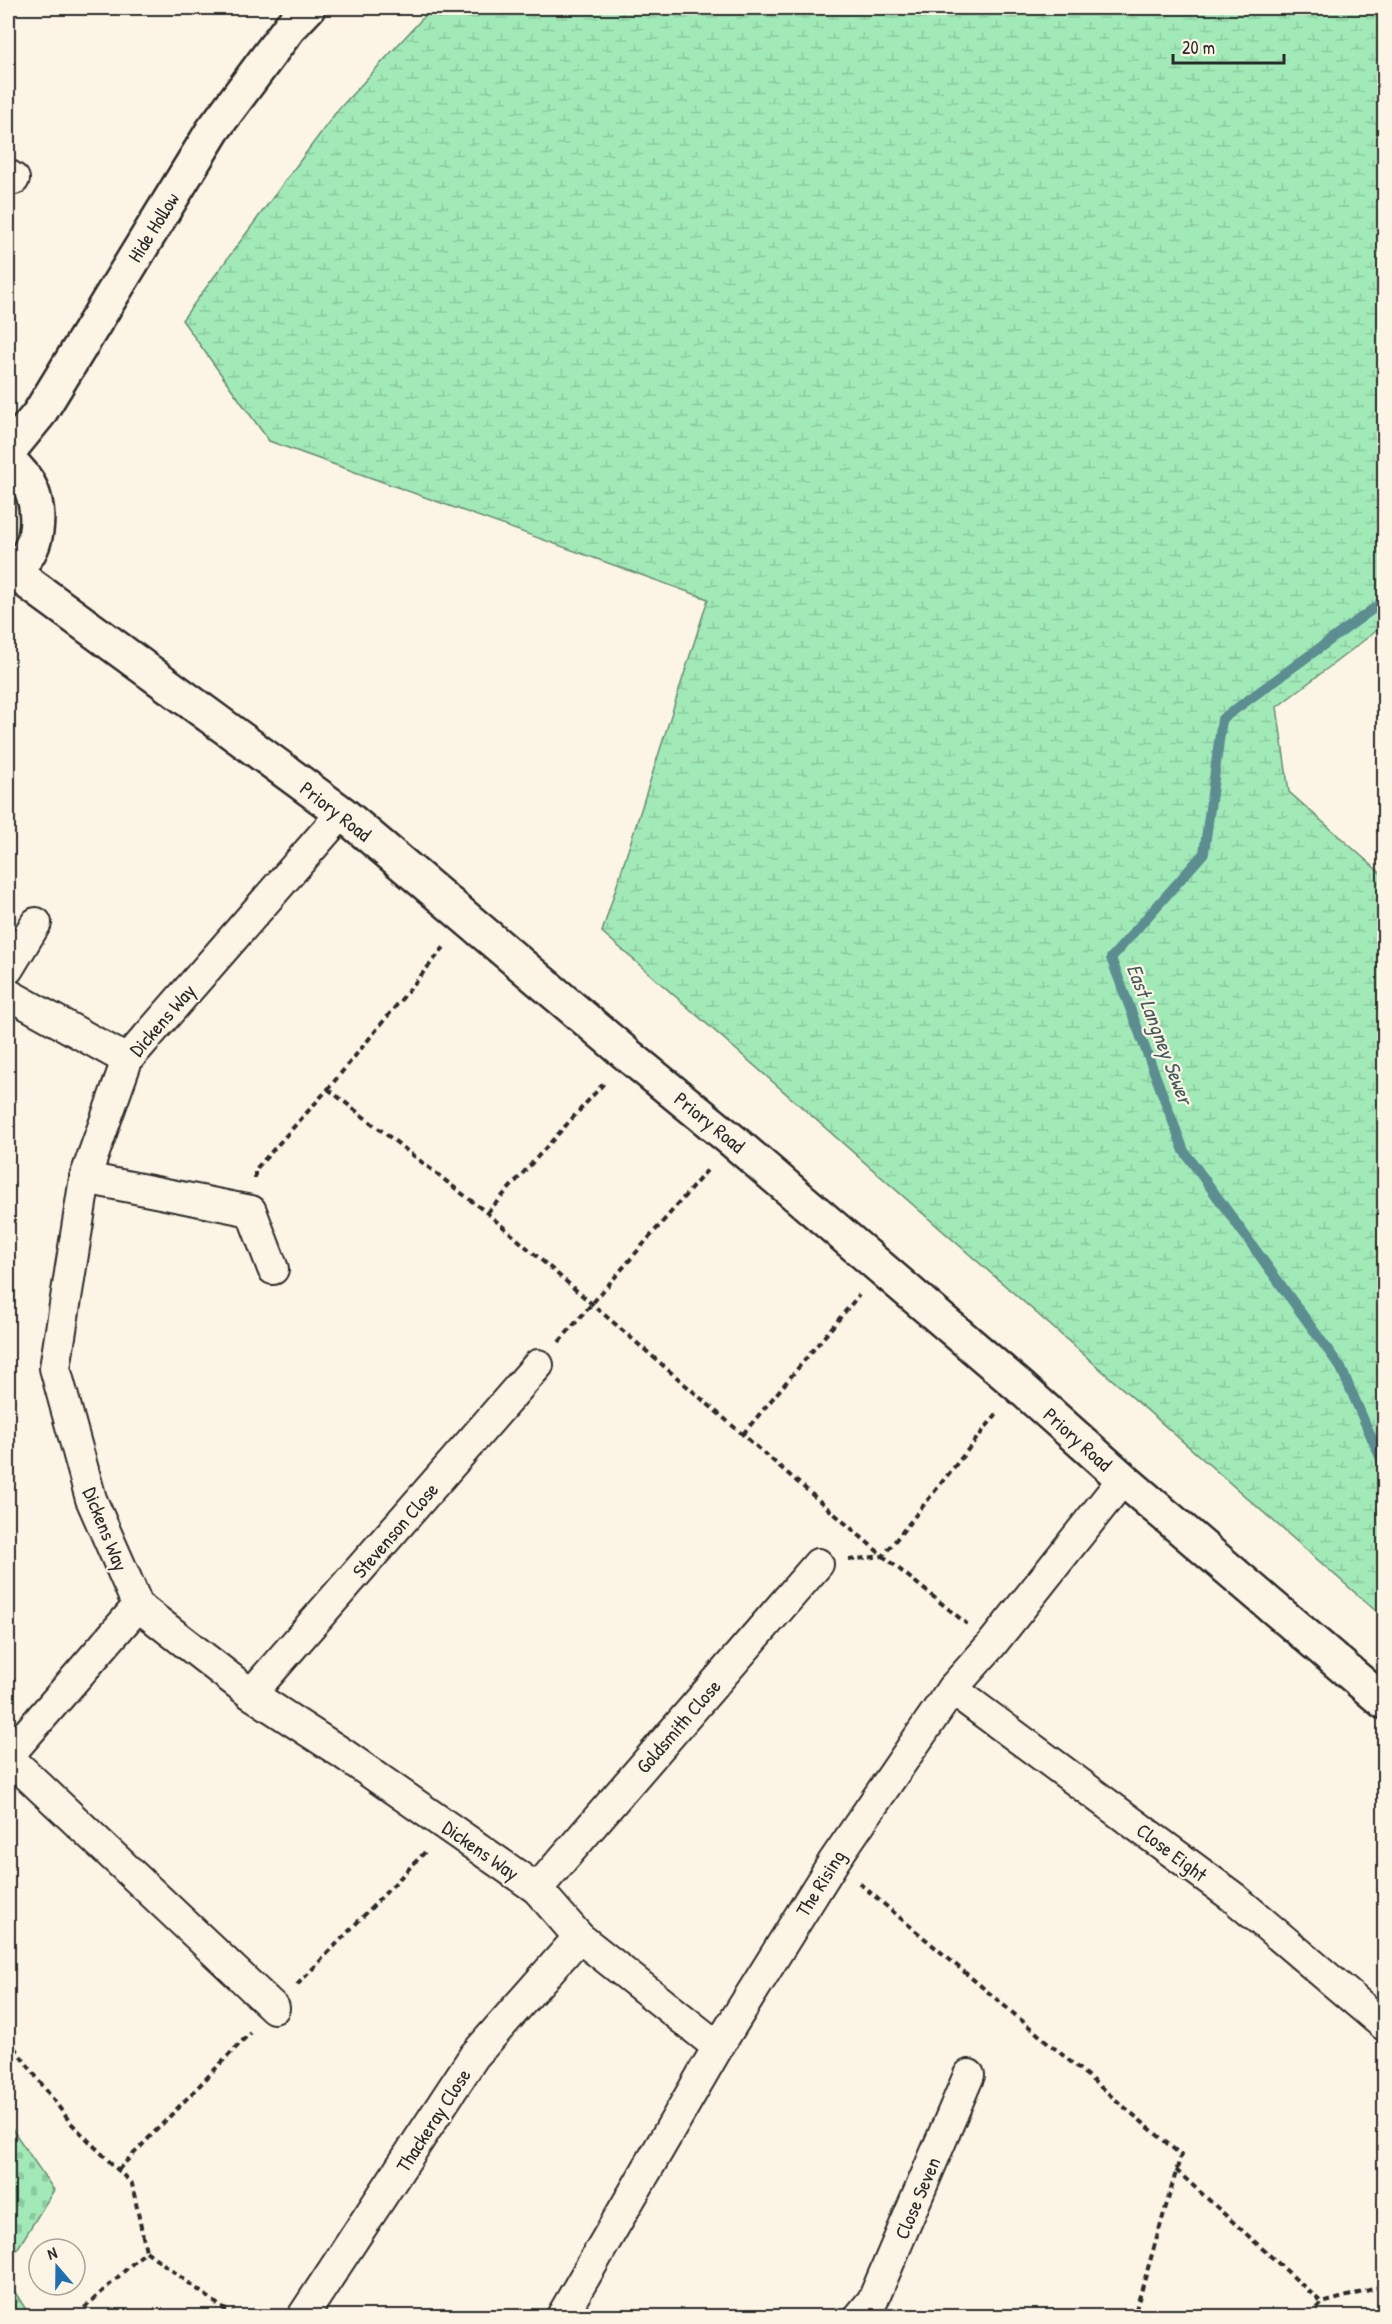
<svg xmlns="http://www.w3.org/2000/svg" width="1392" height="2324" font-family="'Patrick Hand',sans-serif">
	<defs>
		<pattern id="wetland-marsh" width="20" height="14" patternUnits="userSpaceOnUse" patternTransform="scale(1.5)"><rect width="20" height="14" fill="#a1eab8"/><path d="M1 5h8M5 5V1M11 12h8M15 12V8" fill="none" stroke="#8bc99e"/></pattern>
		<pattern id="cemetery-stones" width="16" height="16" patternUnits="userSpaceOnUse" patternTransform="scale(1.5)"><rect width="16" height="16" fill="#a1eab8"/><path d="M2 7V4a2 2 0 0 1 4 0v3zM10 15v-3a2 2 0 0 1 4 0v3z" fill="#8bc99e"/></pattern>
	</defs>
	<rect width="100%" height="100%" fill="#fcf5e5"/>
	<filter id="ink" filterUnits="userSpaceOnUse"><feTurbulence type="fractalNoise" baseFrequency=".0167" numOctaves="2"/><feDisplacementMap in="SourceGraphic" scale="12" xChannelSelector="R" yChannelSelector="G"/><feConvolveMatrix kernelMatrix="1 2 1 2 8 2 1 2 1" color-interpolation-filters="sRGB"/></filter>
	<g filter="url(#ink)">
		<polygon fill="url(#wetland-marsh)" stroke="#668a72" stroke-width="1.5" points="432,8 1384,8 1384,625 1277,707 1289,792 1384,876 1384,1618 602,932 708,599 269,441 182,320 337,111"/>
		<g fill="url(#cemetery-stones)" stroke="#668a72" stroke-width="1.5">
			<polygon points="8,2123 54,2190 8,2264"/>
			<polygon points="8,2281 30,2316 8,2316"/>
		</g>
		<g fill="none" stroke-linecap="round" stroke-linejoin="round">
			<polyline stroke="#5c8d91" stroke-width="10" points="1384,601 1222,719 1204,853 1111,958 1184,1151 1341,1368 1384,1466"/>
			<defs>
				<g id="street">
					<polyline points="8,175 14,179"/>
					<polyline points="342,813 127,1060 85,1178 55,1368 91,1499 138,1606 251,1694 342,1753 537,1889 579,1937 718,2047"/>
					<polyline points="8,969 36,923"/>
					<polyline points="8,994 127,1060"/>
					<polyline points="85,1178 251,1211 273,1269"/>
					<polyline points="952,1689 1233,1897 1384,2025"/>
					<polyline points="251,1694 538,1365"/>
					<polyline points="8,1756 138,1606"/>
					<polyline points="8,1757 274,2008"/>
					<polyline points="537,1889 818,1564"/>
					<polyline points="303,2316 474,2056 579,1937"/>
					<polyline points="562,2316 718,2047 834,1861 952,1689 992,1644 1123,1479"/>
					<polyline points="860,2316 873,2300 969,2075"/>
				</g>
				<g id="secondary">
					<polyline points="8,452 39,414 213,130 289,28 308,8"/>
					<path d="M8 460C17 468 26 477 31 489 40 510 39 541 25 558 20 564 13 569 8 575"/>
					<polyline points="12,571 342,813 629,1056 733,1141 1019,1386 1123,1479 1384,1702"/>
				</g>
			</defs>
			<use href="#street" stroke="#2b2b2b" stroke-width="34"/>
			<use href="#secondary" stroke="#2b2b2b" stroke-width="38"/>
			<g stroke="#2b2b2b" stroke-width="4" stroke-dasharray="6 4.5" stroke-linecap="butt">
				<polyline points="328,1089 487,1213 883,1556 967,1624"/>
				<polyline points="255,1178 255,1170 328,1089 445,946"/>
				<polyline points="487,1213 605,1082"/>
				<polyline points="559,1342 709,1168"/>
				<polyline points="743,1434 859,1295"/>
				<polyline points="849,1560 883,1556 998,1412"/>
				<polyline points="859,1883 1181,2155 1134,2316"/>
				<polyline points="297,1985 425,1852"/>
				<polyline points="8,2039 70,2122 132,2184 146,2251"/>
				<polyline points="118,2170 250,2033"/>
				<polyline points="1176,2170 1322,2303"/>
				<polyline points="80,2316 79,2313 146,2251 224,2309 240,2316"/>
				<polyline points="1310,2316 1322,2303 1384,2286"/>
			</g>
			<use href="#street" stroke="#fcf5e5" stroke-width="30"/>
			<use href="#secondary" stroke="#fcf5e5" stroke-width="33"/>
		</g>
	</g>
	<g text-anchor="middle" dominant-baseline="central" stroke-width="4.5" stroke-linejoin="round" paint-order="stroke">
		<g font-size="20" fill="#2b2b2b" stroke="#fcf5e5">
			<text transform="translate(153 227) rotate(-58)">Hide Hollow</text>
			<text transform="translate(336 811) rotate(38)">Priory Road</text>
			<text transform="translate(162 1020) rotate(-49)">Dickens Way</text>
			<text transform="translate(710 1122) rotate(39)">Priory Road</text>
			<text transform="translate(1078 1439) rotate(42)">Priory Road</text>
			<text transform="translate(106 1529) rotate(68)">Dickens Way</text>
			<text transform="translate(395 1530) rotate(-49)">Stevenson Close</text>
			<text transform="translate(678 1726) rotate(-49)">Goldsmith Close</text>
			<text transform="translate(481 1850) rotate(35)">Dickens Way</text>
			<text transform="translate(1172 1852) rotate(37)">Close Eight</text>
			<text transform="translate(820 1883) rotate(-58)">The Rising</text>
			<text transform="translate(433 2120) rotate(-57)">Thackeray Close</text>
			<text transform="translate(917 2198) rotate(-67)">Close Seven</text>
		</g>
		<g font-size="21" font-style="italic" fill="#445c5e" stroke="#fcf5e5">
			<text transform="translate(1160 1034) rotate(69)">East Langney Sewer</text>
		</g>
	</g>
	<rect width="1392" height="2324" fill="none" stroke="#fcf5e5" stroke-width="30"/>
	<rect x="15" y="15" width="1362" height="2294" fill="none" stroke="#2b2b2b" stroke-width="2" filter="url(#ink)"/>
	<g transform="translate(57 2267) rotate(340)"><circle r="28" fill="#fcf5e5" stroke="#a8a49b" stroke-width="1.5"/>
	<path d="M0-4.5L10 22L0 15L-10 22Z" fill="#1f6fb2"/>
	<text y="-9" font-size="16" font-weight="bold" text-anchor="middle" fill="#2b2b2b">N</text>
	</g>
	<path d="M1173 54v9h111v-9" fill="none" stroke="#2b2b2b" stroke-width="3"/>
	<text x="1182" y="54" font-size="18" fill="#2b2b2b" stroke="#fcf5e5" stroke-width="4.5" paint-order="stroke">20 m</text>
</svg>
